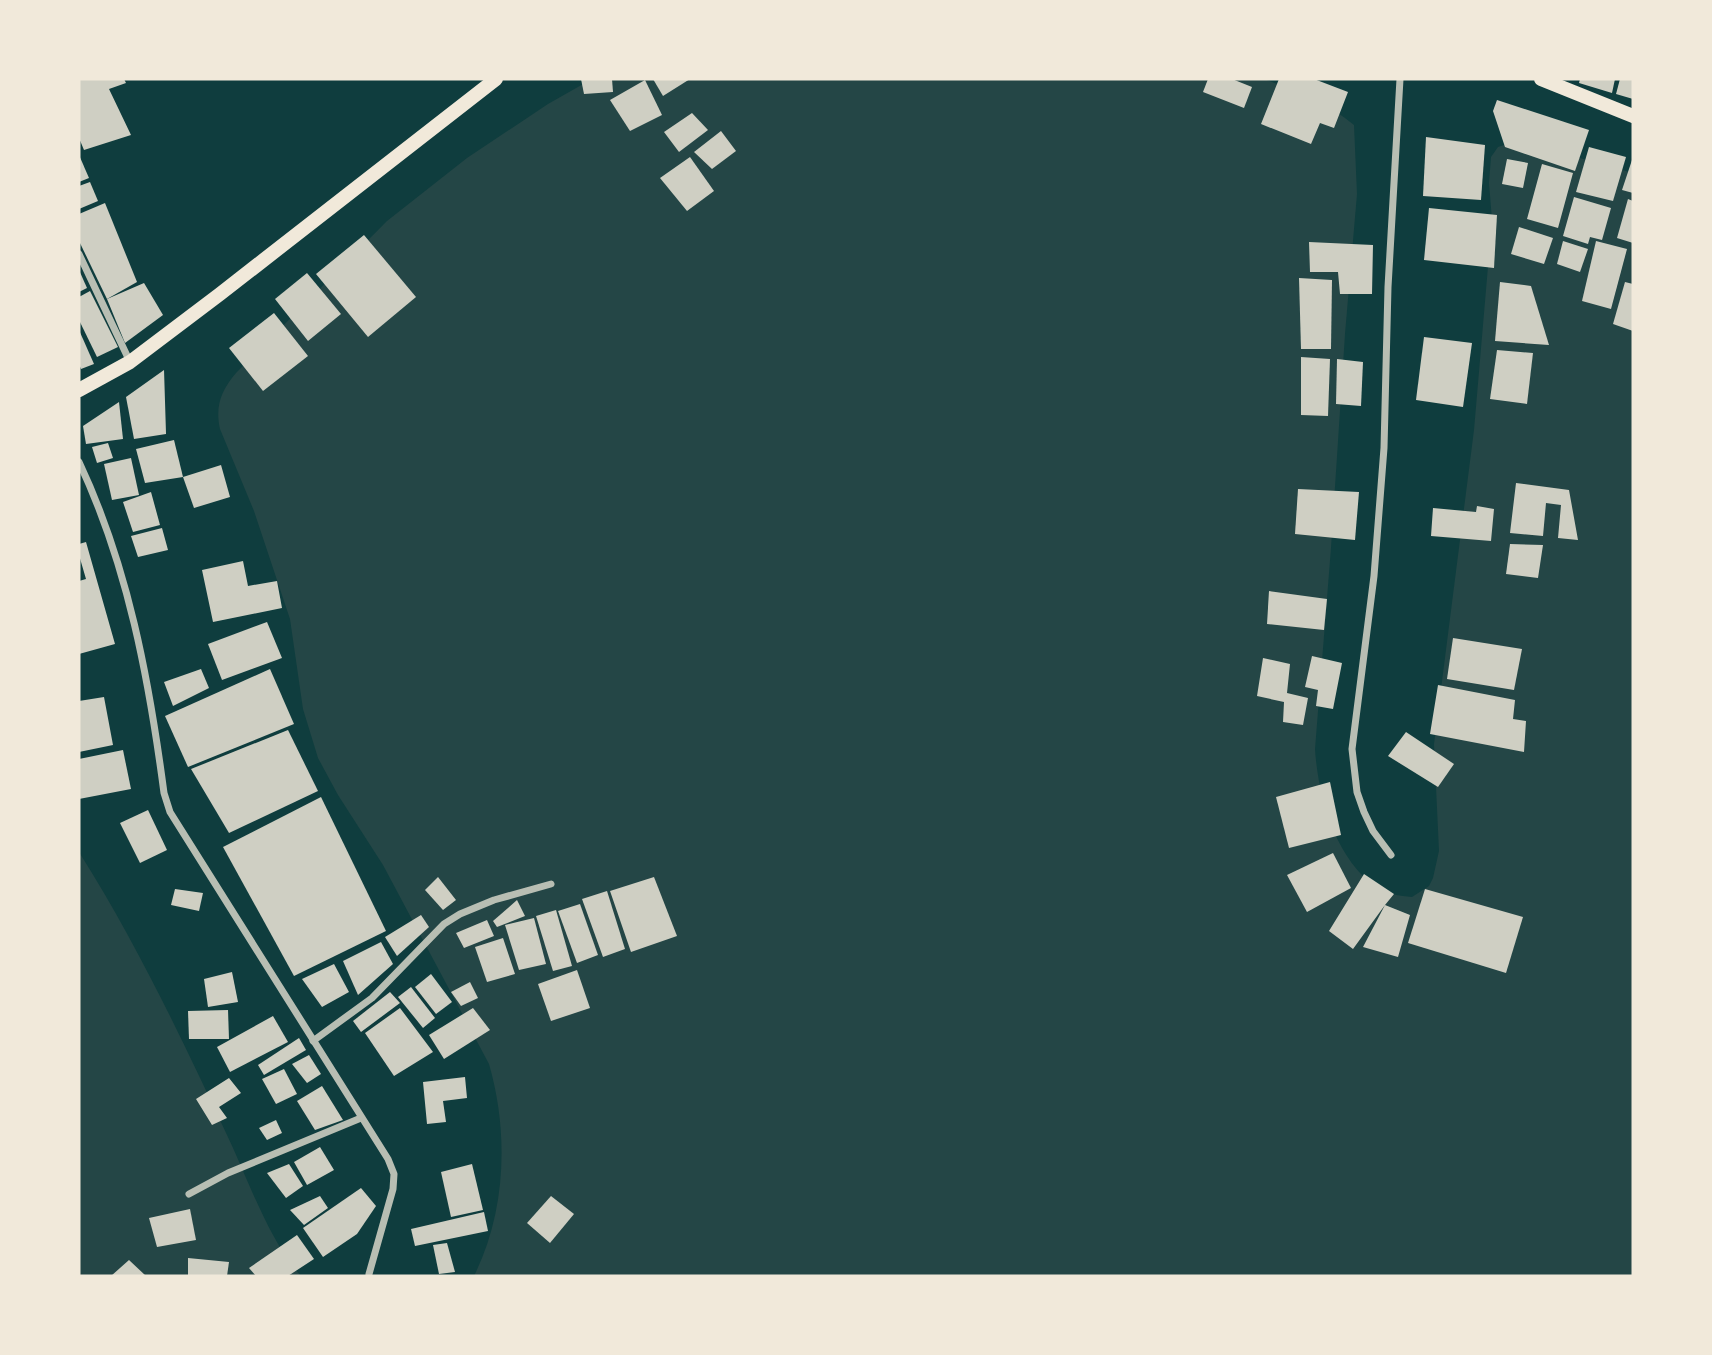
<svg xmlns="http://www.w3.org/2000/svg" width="1712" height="1355" font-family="'DejaVu Sans',sans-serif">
	<rect width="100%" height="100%" fill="#0f3d3e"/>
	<g fill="#244646">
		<path d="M592 79H1264C1297 91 1327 102 1354 125L1357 194 1345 334 1331 548 1315 749C1318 796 1335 858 1376 887 1386 894 1400 896 1412 897L1429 886 1433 878 1439 851 1434 744 1474 430 1492 220 1489 183 1491 157 1498 147 1507 144 1562 153 1633 173V1276H474C506 1212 509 1133 489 1064L383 865 338 795 318 758 303 709 290 619 254 511 220 429C215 406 221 391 236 373L387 221 467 158 548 104Z"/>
		<path d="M79 852C136 942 182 1039 227 1135 247 1177 270 1243 301 1276H79Z"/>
	</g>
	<g fill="#cfcfc3">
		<polygon points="79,79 124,79 126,83 109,89 131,135 84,150 79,138"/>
		<polygon points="581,79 612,79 613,92 584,94"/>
		<polygon points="653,79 690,79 663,96"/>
		<polygon points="1208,79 1232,79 1252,87 1244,108 1203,92"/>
		<polygon points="1279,79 1314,79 1348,92 1334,128 1320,123 1311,144 1261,124"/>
		<polygon points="1580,79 1615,79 1612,93 1579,83"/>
		<polygon points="1620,79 1633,80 1633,99 1616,94"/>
		<polygon points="645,80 662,115 630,131 610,100"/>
		<polygon points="1497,100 1589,130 1575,171 1505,147 1493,111"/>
		<polygon points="692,113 708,130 679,152 664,132"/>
		<polygon points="721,131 736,151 712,169 694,152"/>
		<polygon points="1426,137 1485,145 1481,200 1423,196"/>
		<polygon points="1589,147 1626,157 1613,201 1576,192"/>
		<polygon points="79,155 89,178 79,182"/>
		<polygon points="690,157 714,191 687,211 660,178"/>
		<polygon points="1633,157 1633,193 1622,190"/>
		<polygon points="1507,159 1528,163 1523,188 1502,184"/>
		<polygon points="1542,164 1573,173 1558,228 1527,219"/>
		<polygon points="90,182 98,201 79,209 79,186"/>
		<polygon points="1574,197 1611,208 1602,240 1590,237 1588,244 1563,236"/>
		<polygon points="1628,199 1633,201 1633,243 1617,238"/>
		<polygon points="105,203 137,282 107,299 79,241 79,214"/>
		<polygon points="1429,208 1497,215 1494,268 1424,260"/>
		<polygon points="1519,227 1553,238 1544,264 1511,254"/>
		<polygon points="364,235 416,297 368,337 316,274"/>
		<polygon points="1563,241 1588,249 1580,272 1557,264"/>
		<polygon points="1596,241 1627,249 1611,309 1582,301"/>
		<polygon points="1309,242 1373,245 1372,294 1340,294 1338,272 1310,272"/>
		<polygon points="79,270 87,288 79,292"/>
		<polygon points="307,273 341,314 308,341 275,299"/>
		<polygon points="1299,278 1332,280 1331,349 1301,349"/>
		<polygon points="1500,282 1531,286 1549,345 1495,341"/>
		<polygon points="1625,282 1633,284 1633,331 1613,324"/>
		<polygon points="144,283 163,315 125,343 107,299"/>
		<polygon points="90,291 118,347 97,357 79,320 79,297"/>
		<polygon points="274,313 308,356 263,391 229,348"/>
		<polygon points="79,330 94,364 81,369 79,364"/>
		<polygon points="1424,337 1472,343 1463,407 1416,400"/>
		<polygon points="1497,350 1533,353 1527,404 1490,399"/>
		<polygon points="1301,357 1330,359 1328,416 1301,415"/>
		<polygon points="1337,359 1363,362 1361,406 1336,404"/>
		<polygon points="164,370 166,434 134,439 126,397"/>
		<polygon points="119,402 123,439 86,444 83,426"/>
		<polygon points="174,440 183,477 145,483 136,449"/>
		<polygon points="108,443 113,458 97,463 92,447"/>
		<polygon points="131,458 139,495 112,500 104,464"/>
		<polygon points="221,465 230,497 194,508 183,477"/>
		<polygon points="1516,483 1569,490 1578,540 1558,538 1561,505 1546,503 1543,536 1510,533"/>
		<polygon points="1298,489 1359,492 1355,540 1295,534"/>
		<polygon points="151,492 160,525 133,532 123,502"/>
		<polygon points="1477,506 1494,509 1491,541 1431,536 1433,508 1476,512"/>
		<polygon points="162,528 168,550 138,557 131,536"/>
		<polygon points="86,542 115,644 79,654 79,581 86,579 79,555 79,544"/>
		<polygon points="1510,544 1543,545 1538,578 1506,574"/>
		<polygon points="243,561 248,586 277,581 282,608 213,622 202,570"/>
		<polygon points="1269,591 1327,599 1324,630 1267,624"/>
		<polygon points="267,622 282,658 222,680 208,644"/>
		<polygon points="1453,638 1522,649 1514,690 1447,679"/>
		<polygon points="1312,656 1342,663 1333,709 1316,706 1318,690 1305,687"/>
		<polygon points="1263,658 1290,664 1287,693 1308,698 1303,725 1283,722 1284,702 1257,696"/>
		<polygon points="201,669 209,688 173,706 164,682"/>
		<polygon points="270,669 294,724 188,767 165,716"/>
		<polygon points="1438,685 1515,700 1513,719 1526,721 1524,752 1430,734"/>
		<polygon points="104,697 113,745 79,752 79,701"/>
		<polygon points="288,730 318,791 229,833 191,769"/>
		<polygon points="1406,732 1454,764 1438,787 1388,756"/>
		<polygon points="123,750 131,789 79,799 79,759"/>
		<polygon points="1330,782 1341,835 1289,848 1276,797"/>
		<polygon points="321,797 386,931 294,976 223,847"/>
		<polygon points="148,810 167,850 140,863 120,823"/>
		<polygon points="1333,853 1351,888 1307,912 1287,875"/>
		<polygon points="1364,874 1394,894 1385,905 1410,915 1398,957 1363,947 1385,905 1353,949 1329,931"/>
		<polygon points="438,877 456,900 443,910 425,890"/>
		<polygon points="654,877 677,936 631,952 610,891"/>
		<polygon points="175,889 203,893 199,911 171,905"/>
		<polygon points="1425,889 1523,917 1506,973 1408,943"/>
		<polygon points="607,891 625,949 603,957 582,899"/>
		<polygon points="517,900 525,916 497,927 493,921"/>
		<polygon points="580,904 598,955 577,963 558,911"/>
		<polygon points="556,910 572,966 553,971 536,916"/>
		<polygon points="421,915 429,927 397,956 385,937"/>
		<polygon points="534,918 546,964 519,970 505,925"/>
		<polygon points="487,920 494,936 464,948 456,933"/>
		<polygon points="503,938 515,974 487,982 475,947"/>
		<polygon points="381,942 393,964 358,995 343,961"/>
		<polygon points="334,964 349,992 322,1007 302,979"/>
		<polygon points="577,970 590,1008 551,1021 538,984"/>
		<polygon points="232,972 238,1002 208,1007 204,979"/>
		<polygon points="431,974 452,1002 436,1014 415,987"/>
		<polygon points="470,982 478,998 461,1006 451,992"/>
		<polygon points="411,987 435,1018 423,1028 398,997"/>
		<polygon points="390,992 400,1003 361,1032 353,1021"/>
		<polygon points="400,1008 433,1052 394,1076 365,1033"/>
		<polygon points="473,1008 490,1030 444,1059 429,1035"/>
		<polygon points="228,1010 229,1039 189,1039 188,1011"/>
		<polygon points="273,1016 288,1042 230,1072 217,1047"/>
		<polygon points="299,1038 306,1050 264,1075 258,1065"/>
		<polygon points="309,1055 321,1074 307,1083 292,1064"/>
		<polygon points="284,1069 297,1094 276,1104 262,1079"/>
		<polygon points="465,1077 467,1098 443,1101 446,1122 427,1124 423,1082"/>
		<polygon points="229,1078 241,1093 219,1107 227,1118 212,1125 196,1099"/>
		<polygon points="322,1086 343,1120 315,1130 297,1101"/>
		<polygon points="276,1120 282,1133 267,1140 259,1128"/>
		<polygon points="320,1147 334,1170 307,1185 294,1162"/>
		<polygon points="289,1164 303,1186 286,1198 267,1173"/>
		<polygon points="472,1164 483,1210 451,1217 441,1172"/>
		<polygon points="361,1188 376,1206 357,1234 323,1257 303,1228"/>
		<polygon points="320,1196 328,1208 304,1225 290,1210"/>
		<polygon points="551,1196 574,1214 550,1243 527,1223"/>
		<polygon points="190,1209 196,1240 157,1247 149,1218"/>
		<polygon points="484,1212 488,1231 415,1246 411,1229"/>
		<polygon points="297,1235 314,1259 288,1276 256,1276 249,1268"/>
		<polygon points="447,1243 455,1272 439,1274 433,1245"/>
		<polygon points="188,1258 229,1262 227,1276 188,1276"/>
		<polygon points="129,1260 146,1276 111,1276"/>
	</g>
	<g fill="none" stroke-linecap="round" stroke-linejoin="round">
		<g stroke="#b8beb3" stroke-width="7">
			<polyline points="79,254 130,362"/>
			<path d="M79 462C128 566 149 679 164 793L170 812 388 1159 394 1174 393 1189 369 1274"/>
			<polyline points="1391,855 1373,831 1364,812 1357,792 1352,749 1374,576 1384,448 1388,287 1400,79"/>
			<polyline points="313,1041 372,998 444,924 460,914 494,900 551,884"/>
			<polyline points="189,1194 228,1173 361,1118"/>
		</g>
		<g stroke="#f1e9da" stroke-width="14">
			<polyline points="1541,79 1633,116"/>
			<polyline points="79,390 130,362 220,294 496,79"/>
		</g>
	</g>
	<rect width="1712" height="1355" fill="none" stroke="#f1e9da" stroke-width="161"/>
</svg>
